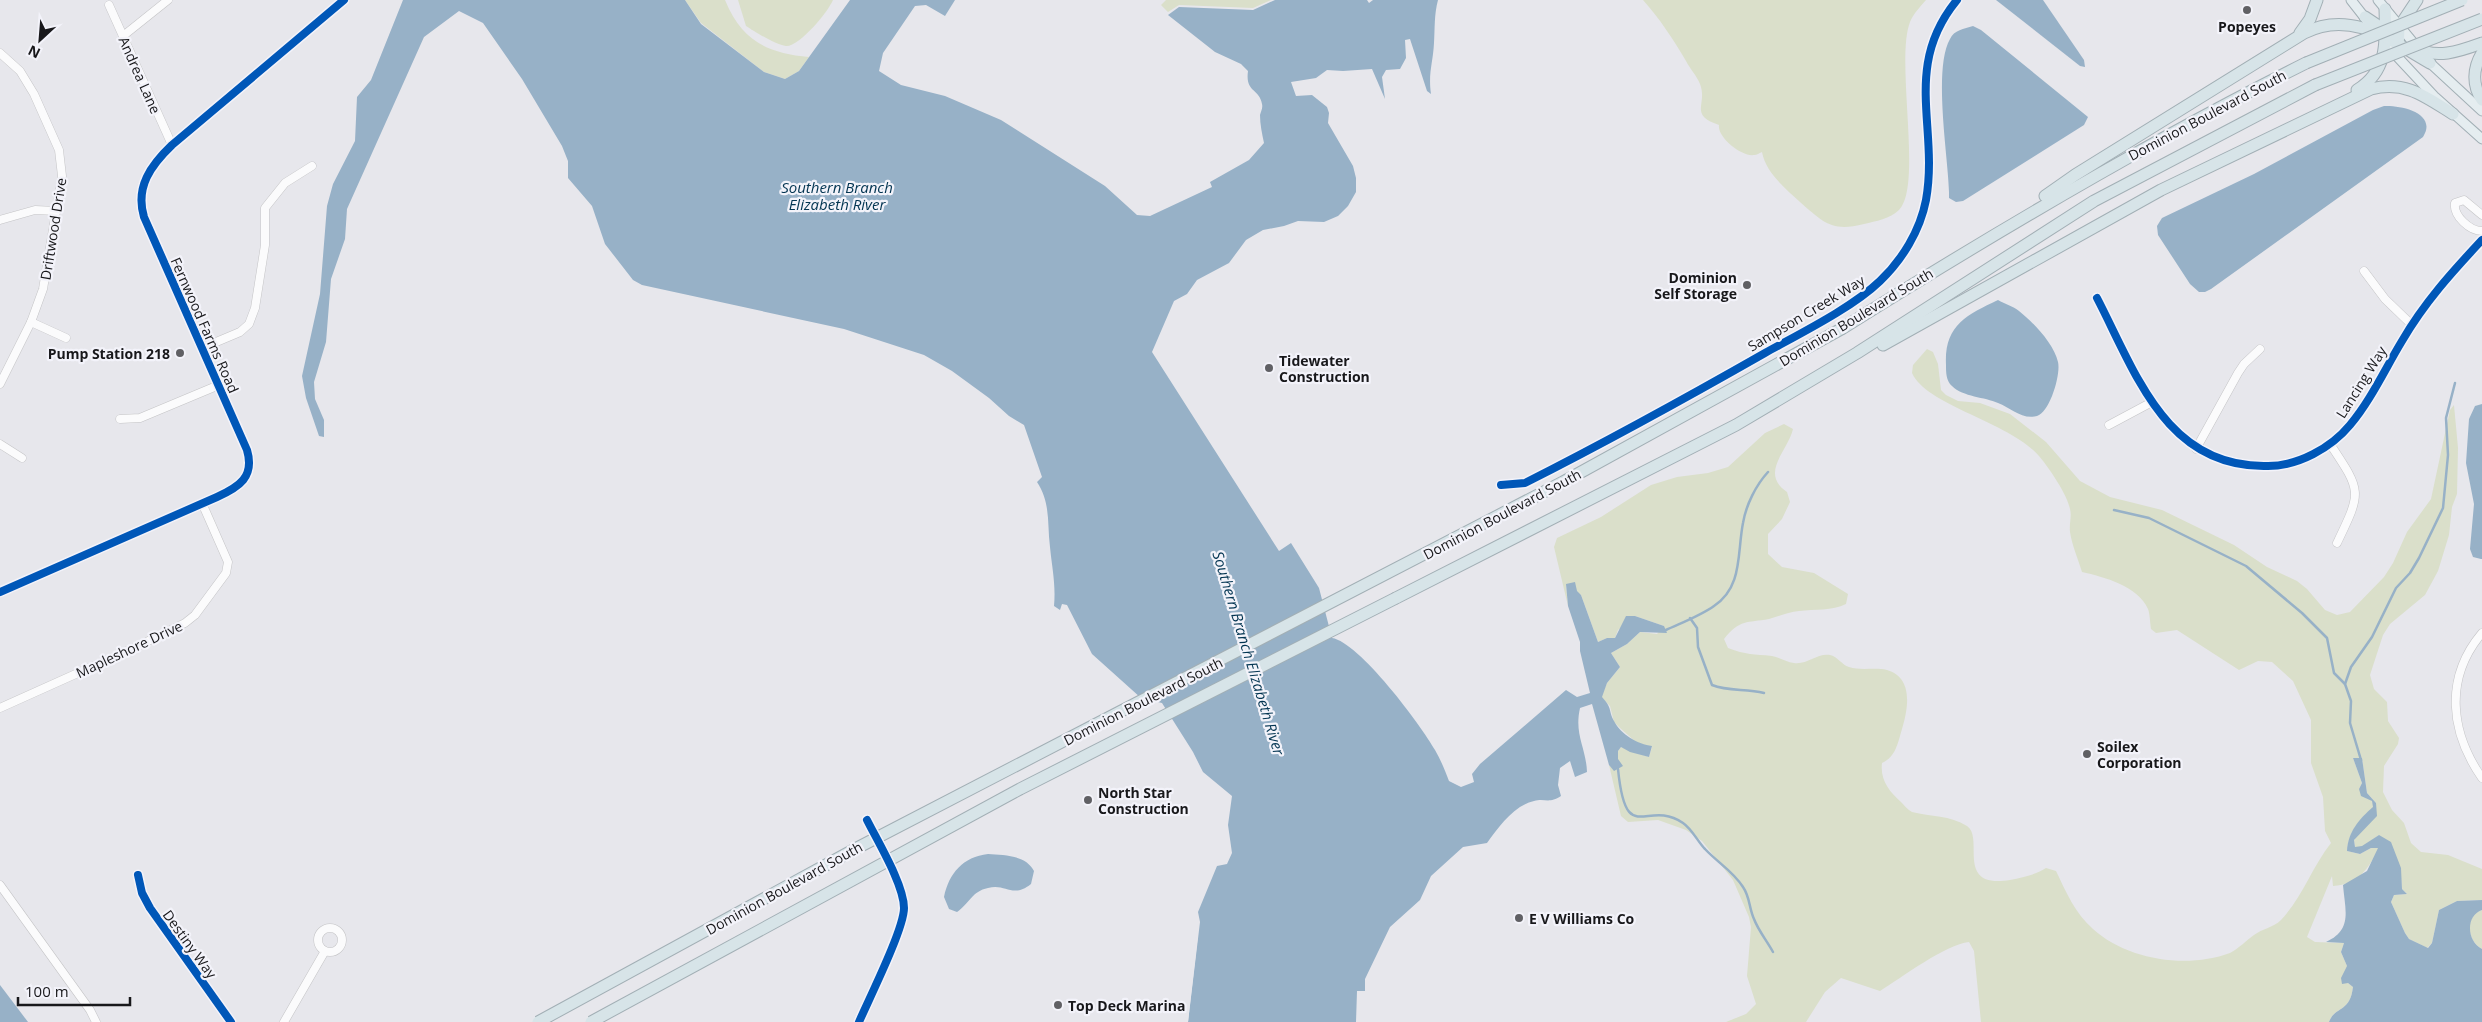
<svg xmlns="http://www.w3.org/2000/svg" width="2482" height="1022" font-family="'Open Sans',sans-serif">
	<rect width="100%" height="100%" fill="#e7e7ec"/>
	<g fill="#dadfca">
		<path d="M685 0H725C742 41 767 53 809 57L799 71 785 79 764 72 701 23Z"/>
		<path d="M738 0H833C828 12 799 47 786 46 776 45 755 32 746 26Z"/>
		<polygon points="1166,0 1271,0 1253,8 1179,5 1168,12 1161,5"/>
		<path d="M1643 0H1926C1921 6 1913 14 1910 22 1895 61 1923 186 1899 210 1890 219 1876 221 1864 224 1832 232 1824 223 1800 202 1785 188 1766 173 1762 152 1759 153 1757 155 1754 155 1742 157 1717 137 1719 125 1688 114 1708 105 1700 84 1697 76 1690 69 1686 61 1673 39 1660 19 1643 0Z"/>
		<path d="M1927 349 1933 352 1938 364 1941 390 1946 395 1958 401 1980 403 2010 414 2046 442 2080 481 2110 497 2162 510 2234 545 2267 567 2297 581 2307 589 2325 610 2337 615 2350 612 2384 577 2393 563 2407 532 2431 499 2450 410 2454 405 2458 448 2457 494 2452 507 2449 535 2438 571 2425 595 2390 624 2383 635 2370 675 2374 689 2387 702 2388 721 2399 738 2398 744 2384 766 2383 792 2392 810 2404 823 2411 843 2421 852 2448 855 2482 869V900L2457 901 2439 910 2432 943 2427 948 2409 939 2405 933 2391 902 2394 895 2407 894 2402 889 2400 868 2379 835 2362 847H2355L2354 840 2376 803 2367 793 2362 758H2353L2362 783 2359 789 2372 801 2374 807C2359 819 2348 833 2347 851L2360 854 2371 848H2379C2368 869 2359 884 2333 886L2332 876 2307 937 2315 942 2344 943 2341 952 2347 966 2348 983 2353 987C2350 1013 2335 1006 2329 1022H1981L1974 951 1969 942C1946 944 1901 978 1880 991L1841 978 1825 992 1806 1022H1726L1746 1014 1756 1004 1747 976 1751 927 1749 917 1733 880 1702 841 1686 830 1658 820 1628 822 1621 816 1609 765 1614 770 1618 751 1621 747 1649 757 1652 747 1637 743 1620 728 1614 722 1610 706 1601 697 1607 683 1620 667 1611 653 1627 644 1640 632 1657 634 1664 626 1635 616 1618 630 1615 638H1607L1598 642 1581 595 1566 585 1568 606 1554 547 1557 538 1601 517 1651 485 1677 477 1708 473 1728 467 1765 433 1784 424 1793 429C1788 451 1759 473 1787 492L1790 502 1782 519 1768 534V554L1782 567 1814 573 1848 594 1846 604C1832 611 1815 609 1799 611 1789 612 1779 616 1769 619 1747 623 1740 619 1724 639L1728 648C1746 655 1754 654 1772 656 1779 657 1786 662 1794 663 1807 665 1817 653 1830 655 1837 656 1842 665 1849 667 1861 671 1875 667 1887 670 1914 678 1908 709 1902 729 1898 742 1896 757 1882 763 1880 780 1889 791 1901 802 1904 805 1908 810 1912 812 1931 817 1950 815 1967 826 1985 838 1954 889 2010 880 2024 877 2035 875 2046 868L2056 871C2066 892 2075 913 2093 929 2127 960 2187 969 2230 953 2238 949 2247 940 2254 935 2262 929 2274 927 2281 920 2302 898 2312 867 2331 843L2325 831 2323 797 2311 763V720L2293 681 2272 662 2258 661 2239 670 2177 630 2156 633 2151 629C2150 623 2150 614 2148 609 2138 586 2104 577 2082 572 2078 559 2072 545 2070 532 2069 524 2072 516 2070 509 2067 494 2049 468 2039 456 2010 422 1927 406 1912 373L1913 365Z"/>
		<path d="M2482 910V949C2467 941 2464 916 2482 910Z"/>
	</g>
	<g fill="#97b1c7">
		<path d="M403 0H685L701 24 764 72 785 79 799 71 850 0H955L945 16 926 5 915 6 883 53 879 71 901 85 945 96 1001 120 1105 186 1137 215 1150 216 1212 187 1210 182 1249 160 1264 143C1262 134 1260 124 1260 115 1261 111 1263 108 1262 104 1259 88 1245 93 1248 71L1241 64 1215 52 1168 15 1179 7 1253 10 1275 0H1367L1369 3 1373 0H1438C1434 15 1435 28 1434 43 1433 63 1428 73 1431 94L1427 91 1410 39 1405 40 1406 58 1400 69 1386 70 1382 77 1385 99 1372 69 1343 71 1327 70 1316 78 1291 82 1296 96 1312 95 1327 107 1329 113 1328 123 1353 166 1356 178V192L1348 206 1338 216 1324 222 1298 221 1284 226 1263 230 1246 240 1229 263 1197 280 1187 294 1174 301 1152 352 1279 551 1291 543 1319 588 1332 638C1359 642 1421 725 1435 750 1441 760 1445 771 1449 781L1461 787 1474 782 1472 774 1480 764 1566 690 1577 697 1590 693 1580 651V642L1568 606 1566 584 1575 582 1577 591 1581 595 1598 642 1607 638H1615L1626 616H1635L1664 626 1667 633 1640 632 1627 644 1611 653 1620 667 1607 683 1602 697C1613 709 1608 710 1614 721 1621 735 1638 744 1652 746L1649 757 1630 752 1621 747 1618 751V759L1623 766 1614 771 1609 765 1592 704 1580 708C1574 735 1586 747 1587 772L1575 777 1570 761 1560 768 1558 785 1561 796C1549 804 1545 798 1534 801 1513 806 1499 827 1487 843L1463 847 1431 876 1420 900 1390 927 1365 979V991H1357L1356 1022H1188L1200 922 1198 912 1217 866 1227 864 1232 853 1228 825 1232 796 1203 772 1193 752 1162 703 1141 698 1092 654 1067 605 1062 604 1060 610 1054 606C1056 584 1052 568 1050 547 1047 524 1051 503 1037 482L1042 477 1024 425 1009 416 989 398 952 371 924 355 844 329 642 285 633 280 605 244 592 206 568 178V161L562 146 522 79 483 23 459 11 424 37 347 209 345 239 331 279 326 342 314 382 315 399 324 420V437L319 436 306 398 302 376 320 294 327 206 333 184 355 141 357 97 371 80Z"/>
		<polygon points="1996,0 2043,0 2084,60 2085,67 2080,66"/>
		<path d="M1973 26 1981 30 2088 117 2084 125 1963 201 1956 202 1949 198V192C1948 155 1933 69 1950 39 1954 30 1964 29 1973 26Z"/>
		<path d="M2384 106C2401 105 2438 113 2423 137L2211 289 2205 292H2199L2190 284 2158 235 2157 226 2162 218 2254 174 2373 110Z"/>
		<path d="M1998 300C2005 304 2013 306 2019 311 2033 322 2054 344 2058 362 2061 374 2050 412 2037 416 2022 420 2011 408 1998 403 1985 397 1963 397 1952 386 1946 381 1946 372 1946 365 1944 326 1966 315 1998 300Z"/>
		<polygon points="2482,404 2482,559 2481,559 2473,557 2470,549 2474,504 2466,463 2469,419 2475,406"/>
		<path d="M2353 758H2362L2367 793 2376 803 2377 816 2354 840 2355 847 2362 846 2379 835 2391 842 2401 868 2402 889 2407 894 2394 895 2391 902 2405 933 2409 939 2428 948 2432 943 2439 910 2457 901 2482 900V910C2465 916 2467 942 2482 949V1022H2329C2335 1006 2350 1013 2353 987L2348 983 2342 984 2341 978 2347 966 2341 952 2344 943 2326 942C2353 930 2345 910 2343 885L2367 871 2378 848H2371L2360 854 2347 851C2348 832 2359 819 2373 807L2372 801 2361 796 2359 789 2362 783Z"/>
		<path d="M988 854C1004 855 1026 855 1034 871L1031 884C1012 899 1006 883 988 888 972 891 969 904 957 912L949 909 944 897C949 873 963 857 988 854Z"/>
		<polygon points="0,985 28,1022 0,1022"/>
	</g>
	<polygon fill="#e7e7ec" points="1196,934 1198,935 1188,1022 1185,1022"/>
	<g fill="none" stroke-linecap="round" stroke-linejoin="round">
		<g stroke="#97b1c7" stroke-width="2.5">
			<polyline points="2114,510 2149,518 2246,566 2302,613 2327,638 2334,673 2345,684"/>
			<path d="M1690 618 1697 628 1698 647 1712 685C1729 692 1746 688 1764 693"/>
			<path d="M1666 630C1681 623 1700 616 1714 606 1743 587 1737 553 1743 523 1746 505 1756 485 1768 472"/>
			<polyline points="2361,760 2350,723 2351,701 2345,684 2351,667 2372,637 2396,588 2410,573 2419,558 2443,508 2448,455 2446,418 2455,383"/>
			<path d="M1618 769C1626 849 1646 798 1683 823 1692 829 1698 842 1705 849 1718 863 1733 871 1743 887 1750 897 1749 908 1754 919 1758 930 1767 941 1773 952"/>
		</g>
		<defs>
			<g id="minor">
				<polyline points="109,5 172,145"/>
				<polyline points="123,36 168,0"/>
				<polyline points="0,53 20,71 34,94 59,150 62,176 43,289 31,322 0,384"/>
				<path d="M2482 215 2464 200 2455 203C2453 216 2470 231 2482 231"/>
				<polyline points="0,220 35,210 56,211"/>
				<polyline points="2364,271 2385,299 2412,325"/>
				<path d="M2097 298C2136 373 2166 469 2268 466 2298 466 2331 448 2350 425 2371 400 2385 369 2402 341 2424 303 2452 272 2482 240"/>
				<polyline points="31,322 66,338"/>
				<polyline points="202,348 240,332 249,324 255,308 265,245 265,208 285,183 312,166"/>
				<polyline points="120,419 140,418 219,385"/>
				<polyline points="2109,425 2152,402"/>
				<polyline points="0,444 22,458"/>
				<path d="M2330 444C2362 492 2362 491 2337 543"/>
				<polyline points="2196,449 2238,373 2244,364 2260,349"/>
				<path d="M1501 485 1525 483C1606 442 1686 398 1765 353 1799 334 1852 308 1880 281 1902 260 1920 231 1926 200 1939 127 1902 67 1957 0"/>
				<path d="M0 592 217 497C239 487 255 477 247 450L144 217C135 187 151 165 172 145L344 0"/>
				<path d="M2482 633C2444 678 2450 732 2482 778"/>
				<polyline points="0,708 138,646 185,623 195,615 226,573 228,562 202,503"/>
				<polyline points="138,875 142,893 150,908 231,1022"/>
				<polyline points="0,885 90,1010 96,1022"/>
				<circle cx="330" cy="940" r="12"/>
				<polyline points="284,1022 325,951"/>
				<path d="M859 1022C869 999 904 929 904 908 904 885 878 842 867 820"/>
			</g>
			<g id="major">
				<polyline points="2351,0 2369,23"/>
				<polyline points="2378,0 2430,63 2482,111"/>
				<polyline points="2391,50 2434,96 2482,139"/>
			</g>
			<g id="highway">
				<polyline points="2365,17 2383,29"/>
				<polyline points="2300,33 2310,19 2317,0"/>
				<path d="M2414 47C2436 60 2460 51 2482 43"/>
				<polyline points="2398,50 2399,27 2417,0"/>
				<path d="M2482 53C2473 68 2472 85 2482 100"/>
				<path d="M2357 90C2388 71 2386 42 2385 9"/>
				<path d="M2045 196 2075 175 2304 33C2351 9 2390 40 2430 63"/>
				<path d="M1843 328C1994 233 2146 143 2306 63"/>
				<path d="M1883 345 2161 190 2371 89C2405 80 2426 97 2453 114"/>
				<polyline points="1396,598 1736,425 1857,353 2094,201 2315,85"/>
			</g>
		</defs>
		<use href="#minor" stroke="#c4c4c6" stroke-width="9"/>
		<use href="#major" stroke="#a2afb5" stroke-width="11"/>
		<use href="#highway" stroke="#a2afb5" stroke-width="13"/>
		<use href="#minor" stroke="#fbfbfc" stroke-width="8"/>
		<use href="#major" stroke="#e5edf0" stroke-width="9"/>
		<use href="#highway" stroke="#d7e4e8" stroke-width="11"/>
		<defs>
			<g id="highway-bridge">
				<polyline points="2306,63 2462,0"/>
				<polyline points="2315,85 2482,19"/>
				<polyline points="538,1022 857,848 1563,482 1843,328"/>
				<polyline points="591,1022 1020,789 1396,598"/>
			</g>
		</defs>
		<use href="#highway-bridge" stroke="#a2afb5" stroke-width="13" stroke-linecap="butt"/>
		<use href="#highway-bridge" stroke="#d7e4e8" stroke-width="11"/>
		<defs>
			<g id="cycleway">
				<path d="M2097 298C2136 373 2166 469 2268 466 2298 466 2331 448 2350 425 2371 400 2385 369 2402 341 2424 303 2452 272 2482 240"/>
				<path d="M1501 485 1525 483C1606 442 1686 398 1765 353 1799 334 1852 308 1880 281 1902 260 1920 231 1926 200 1939 127 1902 67 1957 0"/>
				<path d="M0 592 217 497C239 487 255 477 247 450L144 217C135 187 151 165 172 145L344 0"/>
				<polyline points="138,875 142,893 150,908 231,1022"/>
				<path d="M859 1022C869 999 904 929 904 908 904 885 878 842 867 820"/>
			</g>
		</defs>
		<use href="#cycleway" stroke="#f3f3fa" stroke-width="11"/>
		<use href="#cycleway" stroke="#0057b8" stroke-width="8"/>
	</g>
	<g fill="#606064" stroke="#f3f3fa" stroke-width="2">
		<circle cx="2247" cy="10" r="5"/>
		<circle cx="1747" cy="285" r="5"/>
		<circle cx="180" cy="353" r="5"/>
		<circle cx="1269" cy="368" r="5"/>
		<circle cx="2087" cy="754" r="5"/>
		<circle cx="1088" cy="800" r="5"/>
		<circle cx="1519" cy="918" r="5"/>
		<circle cx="1058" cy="1005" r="5"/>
	</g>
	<g text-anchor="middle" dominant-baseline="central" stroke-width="4.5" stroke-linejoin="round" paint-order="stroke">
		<g font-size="14" font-weight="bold" fill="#18181b" stroke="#f3f3fa" text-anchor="start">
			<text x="2247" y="26" text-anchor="middle">Popeyes</text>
			<text x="1737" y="277" text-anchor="end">Dominion<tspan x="1737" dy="16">Self Storage</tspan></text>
			<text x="170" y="353" text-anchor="end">Pump Station 218</text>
			<text x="1279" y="360">Tidewater<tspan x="1279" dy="16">Construction</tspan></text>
			<text x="2097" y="746">Soilex<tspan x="2097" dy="16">Corporation</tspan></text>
			<text x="1098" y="792">North Star<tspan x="1098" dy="16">Construction</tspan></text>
			<text x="1529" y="918">E V Williams Co</text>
			<text x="1068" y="1005">Top Deck Marina</text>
		</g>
		<g font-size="14" fill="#18181b" stroke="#f3f3fa">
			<text transform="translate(140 75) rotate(66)">Andrea Lane</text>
			<text transform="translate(2207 115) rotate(-28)">Dominion Boulevard South</text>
			<text transform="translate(53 229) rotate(-81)">Driftwood Drive</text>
			<text transform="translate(1806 313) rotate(-31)">Sampson Creek Way</text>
			<text transform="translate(1856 317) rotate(-31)">Dominion Boulevard South</text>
			<text transform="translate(205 325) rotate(66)">Fernwood Farms Road</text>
			<text transform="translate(2361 382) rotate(-58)">Lancing Way</text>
			<text transform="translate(1502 514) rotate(-28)">Dominion Boulevard South</text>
			<text transform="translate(129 649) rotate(-25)">Mapleshore Drive</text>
			<text transform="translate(1143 701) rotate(-27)">Dominion Boulevard South</text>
			<text transform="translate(784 888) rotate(-29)">Dominion Boulevard South</text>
			<text transform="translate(190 944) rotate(54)">Destiny Way</text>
		</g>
		<g font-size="15" font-style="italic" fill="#023451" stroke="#f3f3fa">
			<text x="837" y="187">Southern Branch<tspan x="837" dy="17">Elizabeth River</tspan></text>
			<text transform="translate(1249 653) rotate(73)">Southern Branch Elizabeth River</text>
		</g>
	</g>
	<g transform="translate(40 40) rotate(206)" stroke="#f3f3fa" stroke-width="4" paint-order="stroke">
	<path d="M0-4L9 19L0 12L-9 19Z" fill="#18181b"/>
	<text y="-8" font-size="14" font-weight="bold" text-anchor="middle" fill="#18181b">N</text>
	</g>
	<path d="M18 997v8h112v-8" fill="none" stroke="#18181b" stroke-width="2.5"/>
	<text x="25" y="997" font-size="15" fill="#18181b" stroke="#f3f3fa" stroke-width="4" paint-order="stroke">100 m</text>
</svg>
